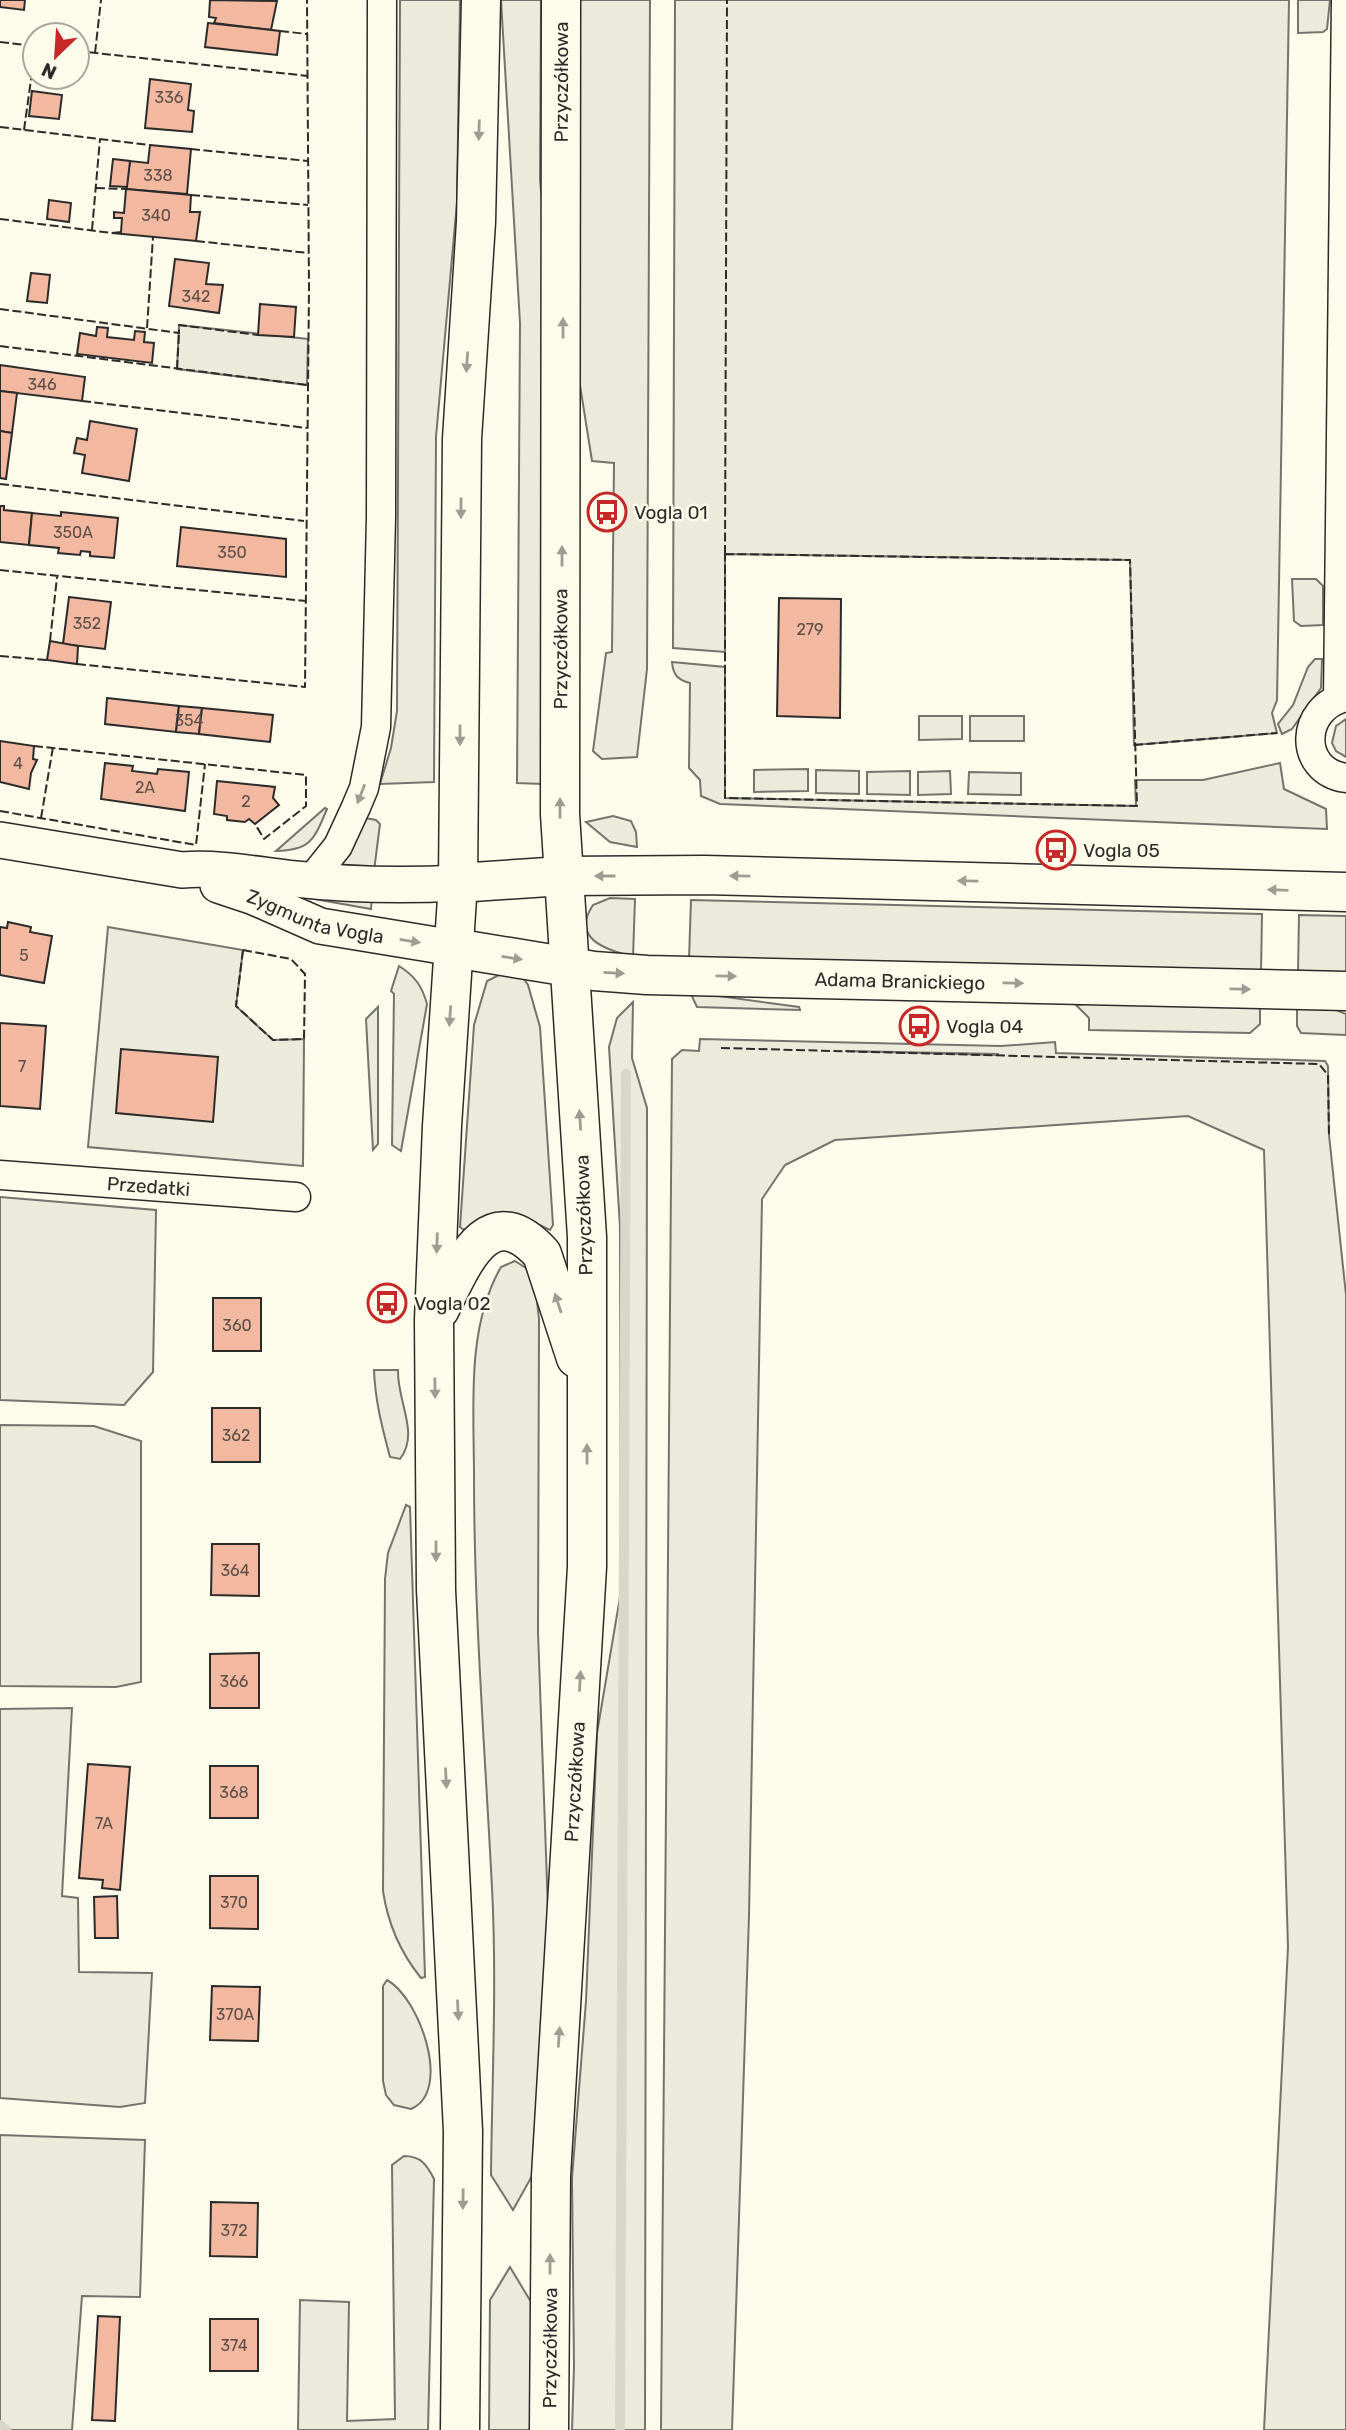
<svg xmlns="http://www.w3.org/2000/svg" width="1346" height="2430" font-family="Rubik,sans-serif">
	<rect width="100%" height="100%" fill="#fdfbea"/>
	<g fill="#ecebdb" stroke="#74746e" stroke-width="2" fill-rule="evenodd">
		<polygon points="400,0 460,0 457,202 436,437 434,782 380,784 391,748 397,711"/>
		<polygon points="501,0 541,0 540,180 546,245 543,784 517,783 520,323"/>
		<polygon points="580,0 650,0 647,669 637,757 602,759 593,751 606,653 612,652 614,463 592,461 579,379"/>
		<polygon points="675,0 1289,0 1277,700 1272,713 1277,733 1134,745 1130,560 725,554 725,652 673,648"/>
		<polygon points="1298,0 1330,0 1327,29 1323,32 1298,33"/>
		<polygon points="179,325 308,339 307,385 177,369"/>
		<polygon points="1292,579 1316,579 1323,586 1323,625 1301,626 1294,621"/>
		<polygon points="1315,659 1322,659 1321,688 1292,729 1282,734 1278,724 1293,705 1308,667"/>
		<path d="M672 662 725 667V798L1136 806 1135 780H1203L1280 763 1284 789 1326 809 1327 829 720 804 701 796 700 780 689 768 690 683C678 680 673 675 672 662Z"/>
		<polygon points="1346,719 1346,757 1336,751 1332,743 1336,726"/>
		<path d="M325 808 327 809C314 839 312 850 276 851Z"/>
		<polygon points="613,816 631,821 636,832 637,847 610,842 586,822"/>
		<polygon points="365,818 376,820 380,824 374,871 339,868"/>
		<polygon points="269,891 372,898 371,909"/>
		<path d="M610 898 635 899 633 957C607 950 570 939 593 905Z"/>
		<polygon points="691,900 1262,914 1261,973 689,959"/>
		<polygon points="1299,915 1346,916 1346,975 1298,973"/>
		<polygon points="108,927 243,950 236,1006 273,1040 304,1039 303,1166 88,1147"/>
		<path d="M399 966C415 976 422 986 427 1004L401 1151 392 1145 394 994 391 991Z"/>
		<polygon points="505,972 524,979 528,985 540,1027 553,1225 550,1230 529,1220 471,1226 464,1230 460,1227 474,1025 487,981"/>
		<polygon points="690,992 799,1007 800,1010 697,1007"/>
		<polygon points="633,1002 632,1058 647,1108 645,2430 572,2430 574,2366 572,2178 586,2001 597,1733 621,1591 620,1227 609,1047 617,1018"/>
		<polygon points="1096,1003 1260,1006 1260,1024 1250,1033 1089,1030 1089,1018 1076,1005"/>
		<polygon points="378,1007 378,1144 373,1150 366,1019"/>
		<polygon points="1297,1007 1334,1009 1346,1014 1346,1035 1301,1033 1297,1026"/>
		<path d="M700 1039 1001 1046 1055 1042 1056 1053 1325 1061 1328 1066 1329 1135 1346 1295V2430H1264L1288 1947 1264 1150 1188 1116 835 1140 785 1165 762 1199 749 1916 732 2430H661L672 1059 682 1050 699 1051ZM845 1051 998 1054V1055Z"/>
		<polygon points="0,1197 156,1210 153,1372 124,1405 0,1400"/>
		<path d="M515 1261 529 1270 536 1293 539 1319 538 1632 548 1910 532 2176 513 2210 491 2175C492 2080 497 1983 492 1888 485 1750 474 1613 474 1475 474 1407 466 1328 501 1267Z"/>
		<path d="M374 1370H398C397 1402 420 1433 400 1459L390 1457C382 1427 375 1400 374 1370Z"/>
		<polygon points="0,1425 94,1426 141,1441 141,1682 116,1687 0,1686"/>
		<path d="M406 1505 410 1507 425 1977 421 1978C400 1952 388 1925 383 1891L385 1579 388 1553Z"/>
		<polygon points="72,1708 62,1896 78,1898 79,1972 152,1973 145,2103 120,2107 0,2098 0,1709"/>
		<path d="M387 1980C419 1997 453 2091 411 2109L394 2105 386 2095 383 2081V1986Z"/>
		<polygon points="0,2135 145,2140 140,2297 82,2296 72,2430 0,2430"/>
		<path d="M404 2156C421 2156 427 2165 434 2179L428 2430H298L300 2300 349 2302 347 2421 395 2419 392 2165Z"/>
		<polygon points="510,2267 531,2302 531,2430 489,2430 490,2300"/>
	</g>
	<g fill="#eceadb" stroke="#74746e" stroke-width="2">
		<polygon points="919,716 962,716 962,739 919,740"/>
		<rect x="970" y="716" width="54" height="25"/>
		<polygon points="808,769 808,791 754,792 754,770"/>
		<polygon points="816,770 859,771 859,794 816,793"/>
		<polygon points="910,771 910,795 867,794 867,772"/>
		<polygon points="950,771 951,794 918,795 918,772"/>
		<polygon points="969,772 1021,773 1021,795 968,794"/>
	</g>
	<g fill="none" stroke-linecap="round" stroke-linejoin="round">
		<g stroke="#d8d7c9" stroke-width="10">
			<polyline points="0,2425 6,2430"/>
			<polyline points="620,2430 626,1074"/>
		</g>
	</g>
	<g fill="#f2b8a0" stroke="#2b2b2b" stroke-width="2">
		<polygon points="0,0 25,0 24,10 0,7"/>
		<polygon points="210,0 277,1 271,30 214,23 216,18 209,17"/>
		<polygon points="208,23 280,31 277,55 205,47"/>
		<polygon points="150,79 191,84 188,110 194,111 192,132 145,128"/>
		<polygon points="32,91 62,95 59,119 29,116"/>
		<polygon points="150,145 191,149 187,194 126,189 130,161 148,163"/>
		<polygon points="113,159 130,161 127,187 110,186"/>
		<polygon points="126,189 191,195 190,212 200,212 196,241 112,233 121,232 122,218 114,218 114,212 124,213"/>
		<polygon points="49,200 71,203 69,222 47,219"/>
		<polygon points="175,259 209,263 206,284 223,285 219,313 169,306"/>
		<polygon points="31,273 50,275 47,303 27,301"/>
		<polygon points="260,304 296,307 294,337 258,335"/>
		<polygon points="97,327 108,328 107,337 134,340 135,331 145,332 144,342 154,343 152,363 77,354 80,333 96,336"/>
		<polygon points="0,365 85,377 82,401 0,391"/>
		<polygon points="0,391 17,393 12,433 0,431"/>
		<polygon points="90,421 137,429 129,481 82,473 85,455 74,453 77,438 87,440"/>
		<polygon points="0,431 12,433 6,479 0,478"/>
		<polygon points="0,506 4,506 4,510 32,513 29,545 0,542"/>
		<polygon points="61,512 118,518 114,558 90,556 90,552 81,551 80,555 58,553 59,548 29,545 32,513 61,516"/>
		<polygon points="181,527 286,539 286,577 177,566"/>
		<polygon points="69,597 111,602 105,649 63,644"/>
		<polygon points="779,598 841,599 840,718 777,716"/>
		<polygon points="50,641 78,646 77,664 47,660"/>
		<polygon points="107,698 179,706 176,732 105,724"/>
		<polygon points="179,706 202,708 199,734 176,732"/>
		<polygon points="202,708 273,715 270,742 199,734"/>
		<polygon points="0,741 34,746 33,759 37,760 31,773 29,789 0,782"/>
		<polygon points="105,763 133,766 132,771 157,774 158,769 189,772 185,811 101,799"/>
		<polygon points="217,781 275,787 273,798 279,805 255,824 249,819 245,822 227,820 227,816 214,814"/>
		<polygon points="8,922 31,927 30,932 52,936 44,983 0,975 0,927 7,928"/>
		<polygon points="0,1023 46,1026 40,1109 0,1106"/>
		<polygon points="121,1049 218,1057 213,1122 116,1113"/>
		<rect x="213" y="1298" width="48" height="53"/>
		<rect x="212" y="1408" width="48" height="54"/>
		<polygon points="212,1544 259,1544 259,1596 211,1595"/>
		<polygon points="259,1653 259,1708 210,1708 210,1654"/>
		<polygon points="88,1764 130,1767 120,1890 102,1888 103,1880 79,1878"/>
		<rect x="210" y="1766" width="48" height="52"/>
		<polygon points="210,1876 258,1876 258,1929 210,1928"/>
		<polygon points="117,1896 118,1938 95,1938 94,1897"/>
		<polygon points="212,1986 260,1987 258,2041 210,2040"/>
		<polygon points="211,2202 258,2203 257,2257 210,2256"/>
		<polygon points="98,2316 120,2317 115,2421 92,2420"/>
		<rect x="210" y="2319" width="48" height="52"/>
	</g>
	<g fill="none" stroke-linecap="round" stroke-linejoin="round">
		<defs>
			<g id="minor">
				<path d="M1346 697C1300 707 1297 771 1346 778"/>
				<polyline points="1338,699 1346,0"/>
				<polyline points="310,881 338,846 356,807 364,788 376,727 381,517 382,0"/>
				<path id="s1" d="M0 1175 296 1197"/>
			</g>
			<g id="tertiary">
				<path d="M0 840 182 870C221 867 257 875 295 879 350 885 403 886 458 883"/>
				<path id="s2" d="M218 885 254 897 320 926 454 948"/>
			</g>
			<g id="secondary">
				<polyline points="458,883 563,876 705,875 1346,892"/>
				<path id="s3" d="M454 948 594 971 647 975 1346 991"/>
				<path d="M440 1309C461 1267 488 1194 542 1254L576 1358"/>
				<polyline points="460,2430 463,2131 436,1590 434,1320 442,1126 458,883 462,439 476,222 481,0"/>
				<path id="s4" d="M549 2430 551 2176 587 1567V1237L560 814 561 0"/>
			</g>
		</defs>
		<use href="#minor" stroke="#2b2b2b" stroke-width="31"/>
		<use href="#tertiary" stroke="#2b2b2b" stroke-width="38"/>
		<use href="#secondary" stroke="#2b2b2b" stroke-width="41"/>
		<use href="#minor" stroke="#fdfbea" stroke-width="28"/>
		<use href="#tertiary" stroke="#fdfbea" stroke-width="35"/>
		<use href="#secondary" stroke="#fdfbea" stroke-width="38"/>
		<g stroke="#2b2b2b" stroke-width="2" stroke-dasharray="9 3.5" stroke-linecap="butt">
			<polyline points="280,31 307,34"/>
			<polyline points="0,42 35,46"/>
			<polyline points="77,51 308,76"/>
			<polyline points="95,53 101,0"/>
			<polyline points="0,127 150,145"/>
			<polyline points="24,130 35,51"/>
			<polyline points="191,149 308,161"/>
			<polyline points="96,188 126,189"/>
			<polyline points="191,195 308,205"/>
			<polyline points="0,219 112,233"/>
			<polyline points="92,230 100,139"/>
			<polyline points="196,241 308,253"/>
			<polyline points="0,309 179,333 179,325 258,335"/>
			<polyline points="147,328 153,237"/>
			<polyline points="0,346 307,385"/>
			<polyline points="177,369 179,333"/>
			<polyline points="82,401 307,428"/>
			<polyline points="0,484 304,521"/>
			<polygon points="725,554 1130,560 1137,806 725,798"/>
			<polyline points="725,554 727,0"/>
			<polyline points="0,570 306,601"/>
			<polyline points="50,641 57,577"/>
			<polyline points="0,656 47,660"/>
			<polyline points="77,664 305,687 309,289 307,0"/>
			<polyline points="1134,745 1277,733"/>
			<polyline points="34,746 306,775 306,806 264,839 255,824"/>
			<polyline points="0,811 196,845 205,764"/>
			<polyline points="41,818 53,747"/>
			<polygon points="243,950 291,959 305,974 304,1039 273,1040 236,1006"/>
			<polyline points="721,1048 1319,1064 1328,1075 1329,1135"/>
		</g>
	</g>
	<defs><path id="oneway-solid" d="M-6-.8H1V-3.2L6.5 0L1 3.2V.8H-6Z" transform="scale(1.75)"/></defs>
	<g fill="#9e9d94">
		<use href="#oneway-solid" transform="translate(479 130) rotate(92)"/>
		<use href="#oneway-solid" transform="translate(563 328) rotate(-90)"/>
		<use href="#oneway-solid" transform="translate(467 362) rotate(94)"/>
		<use href="#oneway-solid" transform="translate(461 508) rotate(90)"/>
		<use href="#oneway-solid" transform="translate(562 556) rotate(-90)"/>
		<use href="#oneway-solid" transform="translate(460 735) rotate(90)"/>
		<use href="#oneway-solid" transform="translate(361 794) rotate(111)"/>
		<use href="#oneway-solid" transform="translate(560 808) rotate(-90)"/>
		<use href="#oneway-solid" transform="translate(605 876) rotate(180)"/>
		<use href="#oneway-solid" transform="translate(740 876) rotate(-179)"/>
		<use href="#oneway-solid" transform="translate(968 881) rotate(-179)"/>
		<use href="#oneway-solid" transform="translate(1278 890) rotate(-178)"/>
		<use href="#oneway-solid" transform="translate(410 941) rotate(9)"/>
		<use href="#oneway-solid" transform="translate(512 958) rotate(9)"/>
		<use href="#oneway-solid" transform="translate(614 973) rotate(3)"/>
		<use href="#oneway-solid" transform="translate(726 976) rotate(1)"/>
		<use href="#oneway-solid" transform="translate(1013 983) rotate(1)"/>
		<use href="#oneway-solid" transform="translate(1240 989) rotate(1)"/>
		<use href="#oneway-solid" transform="translate(450 1016) rotate(94)"/>
		<use href="#oneway-solid" transform="translate(580 1120) rotate(-94)"/>
		<use href="#oneway-solid" transform="translate(437 1243) rotate(92)"/>
		<use href="#oneway-solid" transform="translate(558 1303) rotate(-108)"/>
		<use href="#oneway-solid" transform="translate(435 1388) rotate(89)"/>
		<use href="#oneway-solid" transform="translate(587 1454) rotate(-90)"/>
		<use href="#oneway-solid" transform="translate(436 1551) rotate(90)"/>
		<use href="#oneway-solid" transform="translate(580 1681) rotate(-87)"/>
		<use href="#oneway-solid" transform="translate(446 1778) rotate(87)"/>
		<use href="#oneway-solid" transform="translate(458 2010) rotate(87)"/>
		<use href="#oneway-solid" transform="translate(559 2037) rotate(-86)"/>
		<use href="#oneway-solid" transform="translate(463 2199) rotate(91)"/>
		<use href="#oneway-solid" transform="translate(550 2264) rotate(-90)"/>
	</g>
	<defs>
		<symbol id="bus-ring" viewBox="-11 -11 22 22"><circle r="9.5" fill="#fdfbea" stroke="#c62828" stroke-width="1.5"/><path d="M-5-6H5V4H4V6H2V4H-2V6H-4V4H-5ZM-3.5-4V0h7V-4ZM-3.5 1.2v1.5H-2V1.2ZM2 1.2v1.5H3.5V1.2Z" fill="#c62828"/></symbol>
	</defs>
	<g fill-rule="evenodd">
		<use href="#bus-ring" x="585" y="490" width="44" height="44"/>
		<use href="#bus-ring" x="1034" y="828" width="44" height="44"/>
		<use href="#bus-ring" x="897" y="1004" width="44" height="44"/>
		<use href="#bus-ring" x="365" y="1281" width="44" height="44"/>
	</g>
	<g text-anchor="middle" dominant-baseline="central" stroke-width="5" stroke-linejoin="round" paint-order="stroke">
		<g font-size="16" fill="#5d4e48">
			<text x="169" y="97">336</text>
			<text x="158" y="175">338</text>
			<text x="156" y="215">340</text>
			<text x="196" y="296">342</text>
			<text x="42" y="384">346</text>
			<text x="73" y="532">350A</text>
			<text x="232" y="552">350</text>
			<text x="87" y="623">352</text>
			<text x="810" y="629">279</text>
			<text x="189" y="720">354</text>
			<text x="18" y="763">4</text>
			<text x="145" y="787">2A</text>
			<text x="246" y="801">2</text>
			<text x="24" y="955">5</text>
			<text x="22" y="1066">7</text>
			<text x="237" y="1325">360</text>
			<text x="236" y="1435">362</text>
			<text x="235" y="1570">364</text>
			<text x="234" y="1681">366</text>
			<text x="234" y="1792">368</text>
			<text x="104" y="1823">7A</text>
			<text x="234" y="1902">370</text>
			<text x="235" y="2014">370A</text>
			<text x="234" y="2230">372</text>
			<text x="234" y="2345">374</text>
		</g>
		<g font-size="19" fill="#2b2b2b" stroke="#fdfbea">
			<text stroke="none"><textPath href="#s4" startOffset="2350">Przyczółkowa</textPath></text>
			<text stroke="none"><textPath href="#s4" startOffset="1783">Przyczółkowa</textPath></text>
			<text stroke="none"><textPath href="#s2" startOffset="103">Zygmunta Vogla</textPath></text>
			<text stroke="none"><textPath href="#s3" startOffset="448">Adama Branickiego</textPath></text>
			<text stroke="none"><textPath href="#s1" startOffset="149">Przedatki</textPath></text>
			<text transform="translate(584 1215) rotate(-92)">Przyczółkowa</text>
			<text stroke="none"><textPath href="#s4" startOffset="649">Przyczółkowa</textPath></text>
			<text stroke="none"><textPath href="#s4" startOffset="82">Przyczółkowa</textPath></text>
		</g>
		<g font-size="19" fill="#2b2b2b" stroke="#fdfbea" text-anchor="start">
			<text x="634" y="512">Vogla 01</text>
			<text x="1083" y="850">Vogla 05</text>
			<text x="946" y="1026">Vogla 04</text>
			<text x="414" y="1303">Vogla 02</text>
		</g>
	</g>
	<g transform="translate(56 56) rotate(205)"><circle r="33" fill="#fdfbea" stroke="#a9a89e" stroke-width="2"/>
	<path d="M0-5L12 26L0 18L-12 26Z" fill="#c62828"/>
	<text y="-10" font-size="19" font-weight="bold" text-anchor="middle" fill="#2b2b2b">N</text>
	</g>
</svg>
